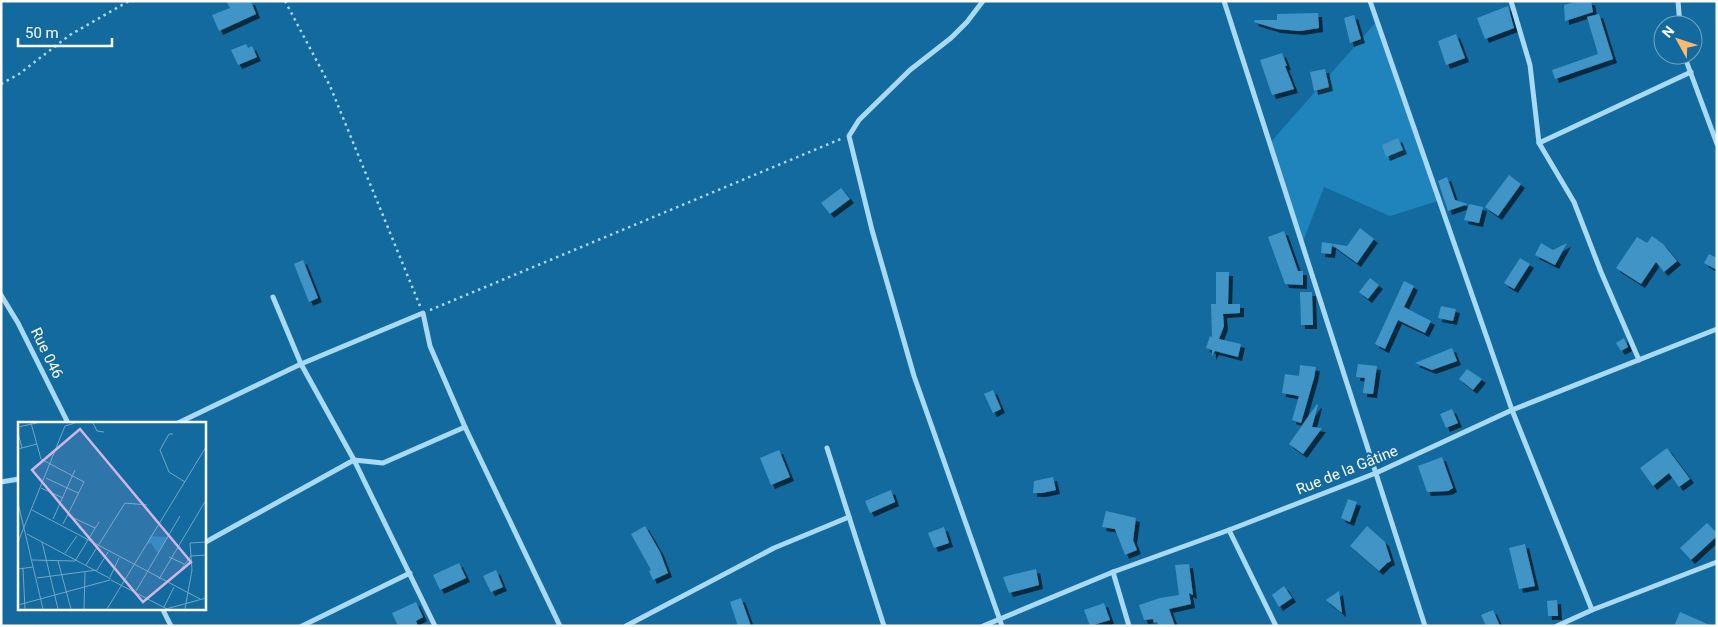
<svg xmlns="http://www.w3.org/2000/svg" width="1718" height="627" font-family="Roboto,sans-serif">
	<defs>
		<filter id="shadow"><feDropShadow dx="4" dy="4" stdDeviation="0" flood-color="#0009"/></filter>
	</defs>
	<rect width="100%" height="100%" fill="#126a9e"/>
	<polygon fill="#2084bc" points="1377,21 1438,201 1390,216 1324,187 1302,244 1270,143"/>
	<g fill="#3f95c6" filter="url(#shadow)">
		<polygon points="226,1 251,1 256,14 219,31 212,15 230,8"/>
		<polygon points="1578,1 1591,1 1593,12 1565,21 1564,5"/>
		<polygon points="1508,6 1514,28 1485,39 1477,18"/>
		<polygon points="1318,13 1319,28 1300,31 1277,29 1254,22 1255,20 1277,20 1277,14"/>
		<polygon points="1599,14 1613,59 1555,79 1552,70 1598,54 1587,17"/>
		<polygon points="1354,15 1361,39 1350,43 1344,18"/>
		<polygon points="1456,34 1465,58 1446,65 1438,41"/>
		<polygon points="246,44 248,48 252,46 257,57 238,65 231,50"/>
		<polygon points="1282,53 1287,66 1285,66 1294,89 1272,95 1260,60"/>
		<polygon points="1325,69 1329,87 1314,91 1310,72"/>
		<polygon points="1398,138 1403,150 1386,157 1382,145"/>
		<polygon points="1509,175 1521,184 1498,216 1485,207"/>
		<polygon points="1447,177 1455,200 1468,204 1448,211 1438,181"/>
		<polygon points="841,188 850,199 830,214 821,203"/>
		<polygon points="1469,204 1483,207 1479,223 1464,220"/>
		<polygon points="1360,228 1374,239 1357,263 1332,245 1331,254 1321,253 1322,242 1347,246"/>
		<polygon points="1284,231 1298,271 1303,271 1303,285 1285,284 1268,237"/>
		<polygon points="1652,236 1663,244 1677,261 1664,272 1656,262 1641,284 1616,268 1637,237 1647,243"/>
		<polygon points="1541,243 1553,250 1567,243 1555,265 1535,255"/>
		<polygon points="1709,254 1717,258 1717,270 1704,263"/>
		<polygon points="1520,258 1530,264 1514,289 1504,283"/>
		<polygon points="303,260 318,298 309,302 294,264"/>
		<polygon points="1216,272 1229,272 1228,304 1240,304 1240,313 1223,314 1224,326 1219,339 1241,344 1238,357 1215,351 1212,356 1212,350 1206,348 1210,336 1212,337 1211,304 1216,304"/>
		<polygon points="1370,278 1379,285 1368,299 1359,292"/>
		<polygon points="1404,281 1414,286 1404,307 1431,321 1425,333 1398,320 1385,349 1375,344"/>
		<polygon points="1300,292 1312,292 1313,325 1301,325"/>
		<polygon points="1441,306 1456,309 1453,321 1438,318"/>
		<polygon points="1624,338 1628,347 1621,351 1616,343"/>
		<polygon points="1452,348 1457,361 1432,370 1415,363"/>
		<polygon points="1358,364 1377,366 1373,394 1363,393 1365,378 1356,377"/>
		<polygon points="1300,365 1316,367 1314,378 1301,423 1292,420 1299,396 1282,393 1285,374 1299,376"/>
		<polygon points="1467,369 1482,379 1473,390 1459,379"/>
		<polygon points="993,390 1001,409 993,413 984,394"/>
		<polygon points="1317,404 1318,405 1312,427 1322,428 1303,454 1289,444"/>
		<polygon points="1452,409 1458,423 1446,428 1440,414"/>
		<polygon points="1667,448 1690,479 1679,487 1669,473 1653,486 1640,468"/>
		<polygon points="779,450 790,477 771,485 760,458"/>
		<polygon points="1442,457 1453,488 1448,491 1427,492 1418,466"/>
		<polygon points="1053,477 1056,490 1042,493 1033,493 1034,481"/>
		<polygon points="891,490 895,502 870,513 865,501"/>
		<polygon points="1348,499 1357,502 1350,522 1341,518"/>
		<polygon points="1106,511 1136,518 1133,540 1137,550 1125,555 1115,529 1102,527"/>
		<polygon points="1707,523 1717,533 1717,536 1691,560 1680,548"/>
		<polygon points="645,526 660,552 668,573 653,580 649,571 651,570 631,534"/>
		<polygon points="1367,526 1385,542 1391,561 1387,563 1379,571 1350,546"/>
		<polygon points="944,527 949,543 934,548 928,533"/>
		<polygon points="1525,544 1535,586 1519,589 1509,548"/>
		<polygon points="459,563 466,578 440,590 433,575"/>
		<polygon points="1189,564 1193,595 1189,593 1191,604 1169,609 1175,626 1158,626 1157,622 1154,623 1153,619 1144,620 1139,605 1160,598 1179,595 1175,565"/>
		<polygon points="1036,569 1039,585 1009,593 1003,577"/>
		<polygon points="496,570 503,587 491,592 483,576"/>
		<polygon points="1284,586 1292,598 1279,607 1272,595"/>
		<polygon points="1339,591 1342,613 1326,600"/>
		<polygon points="741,598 751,626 738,626 730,602"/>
		<polygon points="1557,600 1558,616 1548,616 1547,601"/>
		<polygon points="416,602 423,617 416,621 418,626 398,626 392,613"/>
		<polygon points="1104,603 1110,620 1090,626 1084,610"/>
		<polygon points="1493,610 1500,626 1486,626 1481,615"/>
		<polygon points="1680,612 1712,626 1674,626"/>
	</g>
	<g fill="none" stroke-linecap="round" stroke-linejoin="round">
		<g stroke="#a8d9f5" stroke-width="2.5" stroke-dasharray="2.5 4" stroke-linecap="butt">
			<polyline points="285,1 330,86 420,306"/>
			<polyline points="1,84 19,74 70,35 129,1"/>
			<polyline points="430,310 843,138"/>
		</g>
		<g stroke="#a8d9f5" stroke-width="5">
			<polyline points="983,1 967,22 951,38 910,70 859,120 849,136 872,230 914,376 1002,626"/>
			<polyline points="1224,1 1425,626"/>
			<polyline points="1370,1 1512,410 1592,610"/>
			<polyline points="1511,1 1530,65 1539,143 1574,202 1601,272 1639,360"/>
			<polyline points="1678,1 1680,25"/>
			<polyline points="1684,55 1717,144"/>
			<polyline points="1539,143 1691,72"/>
			<polyline points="1,295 18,323 68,423"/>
			<polyline points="273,297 301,364 354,460 435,626"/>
			<polyline points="178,423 301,364 423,313 430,346 465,427 560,626"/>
			<polyline points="827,448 884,626"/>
			<polyline points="1,482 19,479"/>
			<polyline points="1229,530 1276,626"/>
			<polyline points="204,543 354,460 383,463 465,427"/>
			<polyline points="1113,572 1129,626"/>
			<polyline points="162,608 171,626"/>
			<polyline points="302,626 410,573"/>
			<polyline points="626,626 774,548 849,517"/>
			<polyline points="983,626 1113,572 1229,530 1376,473 1512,410 1717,329"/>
			<polyline points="1557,626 1592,610 1717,562"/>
		</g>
	</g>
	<g text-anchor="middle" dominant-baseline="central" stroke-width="4.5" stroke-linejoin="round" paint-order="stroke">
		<g font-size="15" fill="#fff" stroke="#126a9e">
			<text transform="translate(47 353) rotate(64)">Rue 046</text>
			<text transform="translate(1347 470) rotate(-22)">Rue de la Gâtine</text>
		</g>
	</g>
	<g transform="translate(18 422)">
		<rect width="188" height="188" fill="#126a9e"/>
		<path d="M133 114 150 115 140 131 133 121 128 123Z" fill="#2084bc"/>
		<path fill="none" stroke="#71a6c5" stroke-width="1" d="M13 1 23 37 66 60 45 102M75 1 79 9 86 10M0 5 19 1M0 11 4 26M155 12H151L142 28 151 50 167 60M0 27 19 22M28 56 60 71M23 66 45 76M0 81 25 187M14 88 182 177M49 93 77 106M35 97 57 48M9 112 93 157M0 120 47 4 57 1M24 120 40 187M47 131 59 114M151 135 166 142M14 138 57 139 81 100M40 139 53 187M68 143 107 81 129 83M0 147 15 145M5 147 7 187M161 150 173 134 188 133M92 155 101 136M19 156 79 148 90 130M141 157 188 78M93 158 149 187M118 169 162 94M0 183 92 158M146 185 156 165M66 187 67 150M89 187 188 25M148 187 188 176M167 187 174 148 172 121 188 120"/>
		<path fill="#d1b5e9" fill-opacity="0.15" stroke="#d1b5e9" stroke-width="2.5" d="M62 7 173 140 125 180 14 48Z"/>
		<rect width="188" height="188" fill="none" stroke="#fff" stroke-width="2.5"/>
	</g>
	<rect width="1718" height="627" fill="none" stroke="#ffffff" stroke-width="5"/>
	<g transform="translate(1678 40) rotate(310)"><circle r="24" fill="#126a9e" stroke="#71a6c5"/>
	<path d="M0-4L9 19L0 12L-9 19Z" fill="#ffb86c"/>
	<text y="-8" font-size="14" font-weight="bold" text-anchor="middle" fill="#ffffff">N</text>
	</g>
	<path d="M18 38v8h94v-8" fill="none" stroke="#ffffff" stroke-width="2.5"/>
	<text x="25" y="38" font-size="15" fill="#ffffff" stroke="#126a9e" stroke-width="4" paint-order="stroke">50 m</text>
</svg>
